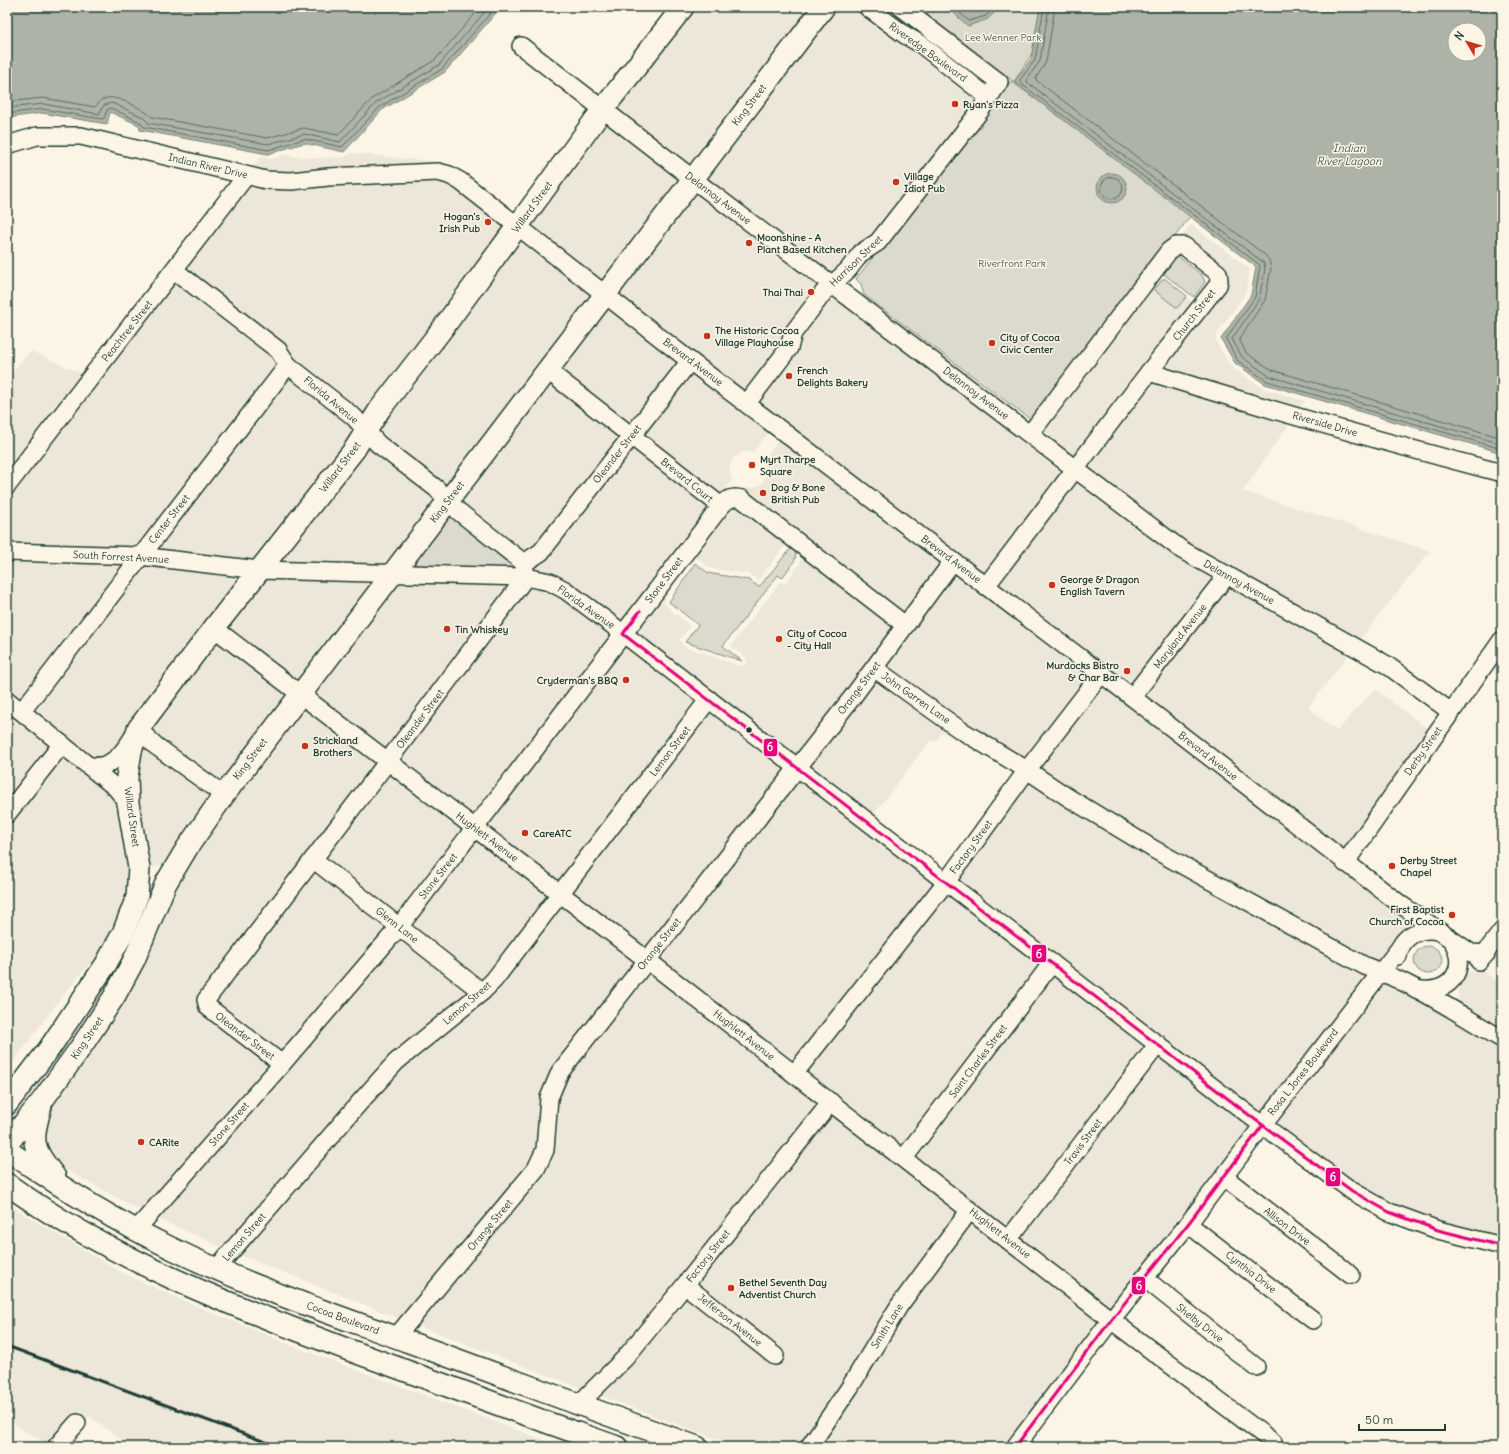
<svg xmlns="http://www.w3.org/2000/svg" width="1509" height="1454" font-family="Delius,sans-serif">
	<rect width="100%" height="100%" fill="#fcf5e5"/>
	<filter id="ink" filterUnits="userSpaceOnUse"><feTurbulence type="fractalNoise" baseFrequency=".025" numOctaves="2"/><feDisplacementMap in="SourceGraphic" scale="8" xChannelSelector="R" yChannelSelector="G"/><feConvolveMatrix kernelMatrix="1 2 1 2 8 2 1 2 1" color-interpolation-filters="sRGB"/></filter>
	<g filter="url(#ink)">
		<g fill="#ece7d8">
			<polygon points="691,7 815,7 691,170 612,108"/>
			<polygon points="832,7 857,7 980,98 873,238 831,276 702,178"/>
			<polygon points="605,118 684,179 604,285 527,225"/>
			<polygon points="351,153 437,162 445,168 290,174 250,170 260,157 271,159 284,155 315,158 345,157"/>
			<polygon points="413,179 447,181 509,227 365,421 182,270 249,183"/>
			<polygon points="695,188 823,284 783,344 745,394 614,293"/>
			<polygon points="1191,224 1250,269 1246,292 1216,336 1216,341 1231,367 1262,388 1305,401 1298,410 1160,369 1223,289 1179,240"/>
			<polygon points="520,235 597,294 447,490 374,431"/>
			<polygon points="1158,276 1191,301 1195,303 1074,460 1039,434"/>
			<polygon points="175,279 273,354 280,364 137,549 7,546 7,497"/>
			<polygon points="833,292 1067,469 985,577 755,402 799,336"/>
			<polygon points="607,303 681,361 630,427 556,370"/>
			<polygon points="31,351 85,375 7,475 7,378"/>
			<polygon points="692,369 771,429 753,452 742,452 733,459 729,469 732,480 719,498 640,435"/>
			<polygon points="289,374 349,421 358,431 256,563 152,551"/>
			<polygon points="549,379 623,436 536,547 524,555 462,507 457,499"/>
			<polygon points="1152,379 1291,421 1243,491 1430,551 1358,642 1186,545 1084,468"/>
			<polygon points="781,437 944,562 904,616 740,492 743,488 752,488 758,486 762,483 767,471 763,460"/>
			<polygon points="367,441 440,500 388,567 273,564"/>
			<polygon points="633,444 712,507 622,625 532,572 531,566"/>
			<polygon points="1077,477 1218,577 1131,689 995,585"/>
			<polygon points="736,503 789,543 786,544 758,580 749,574 709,568 697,558 691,559 676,580 663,602 666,606 690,626 680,640 683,646 740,666 745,665 747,663 746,658 731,646 780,582 784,583 787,581 800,563 802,552 897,626 796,759 632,633 726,511"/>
			<polygon points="7,558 127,562 20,702 7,692"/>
			<polygon points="144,562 247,575 111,754 95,761 30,711"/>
			<polygon points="955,570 1092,675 1024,762 962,724 883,667"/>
			<polygon points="263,577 379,579 298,685 223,628"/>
			<polygon points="396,579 514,582 386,752 309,693"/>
			<polygon points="1230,583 1351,651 1308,708 1337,731 1375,689 1430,730 1343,853 1141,697"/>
			<polygon points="530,584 549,588 614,634 473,819 397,760"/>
			<polygon points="216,637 291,694 222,786 147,729"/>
			<polygon points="625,642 700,700 559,885 484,827"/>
			<polygon points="876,677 1009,766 942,732 936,741 932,741 929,742 876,811 875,815 878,819 806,767"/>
			<polygon points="1103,683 1400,911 1404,920 1404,925 1401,935 1378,964 1158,845 1036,769"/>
			<polygon points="302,703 379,762 200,996 272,1064 143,1212 50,1161 41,1131 47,1110 94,1050 128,994 182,880 178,877"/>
			<polygon points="7,707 53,744 7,803"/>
			<polygon points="711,708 788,768 645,951 570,893"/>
			<polygon points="142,740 215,795 167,870 161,866 146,869 133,778"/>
			<polygon points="63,753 85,770 123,805 128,834 130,895 114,935 64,994 7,1070 7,825"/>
			<polygon points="390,770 466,828 397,918 322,858"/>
			<polygon points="799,776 937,883 793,1065 656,959"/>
			<polygon points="1029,779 1371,974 1261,1116 954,881"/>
			<polygon points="477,836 552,894 481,984 408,926"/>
			<polygon points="314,867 390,927 280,1055 213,1004"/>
			<polygon points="947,891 1043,964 902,1150 803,1073"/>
			<polygon points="563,902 638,960 554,1069 539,1147 530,1166 403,1320 238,1254 365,1106"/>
			<polygon points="400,935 472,992 225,1248 155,1218"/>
			<polygon points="649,968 822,1103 620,1353 584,1389 416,1325 541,1174 555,1100 566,1076"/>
			<polygon points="1479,968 1502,985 1502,1032 1459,1004 1458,1000 1459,982 1462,975"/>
			<polygon points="1054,972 1149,1044 1006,1231 913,1158"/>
			<polygon points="1384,979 1454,1018 1457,1022 1459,1021 1502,1046 1502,1240 1440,1225 1391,1207 1355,1186 1271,1124"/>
			<polygon points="1159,1053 1254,1125 1110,1312 1017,1239"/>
			<polygon points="832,1111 961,1210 801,1447 739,1447 598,1395 686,1294 777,1364 783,1355 694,1285"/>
			<polygon points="7,1204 119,1271 184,1301 293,1346 562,1447 132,1447 89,1416 84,1421 76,1414 49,1445 7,1420 7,1386 16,1375 7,1368"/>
			<polygon points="972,1219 1103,1321 1006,1447 818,1447 904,1310"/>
		</g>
		<g fill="#dcdacc" stroke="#7e8c80">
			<polygon points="917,7 1040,7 1032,53 1014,82"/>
			<polygon points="1011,81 1192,214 1034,422 864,295 861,284 856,279"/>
			<polygon points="1175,254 1202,275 1205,282 1194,297 1161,272"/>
			<polygon points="1164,278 1187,296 1177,308 1154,290"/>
			<polygon points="449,510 520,570 405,567"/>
			<polygon points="791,548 796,551 795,560 782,578 778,575 723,646 742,661 685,642 698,625 669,602 695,563 708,573 749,580 759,587"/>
			<circle cx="1428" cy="960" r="14"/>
		</g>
		<g fill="#aeb3a7" stroke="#758479" fill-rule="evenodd">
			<polygon points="7,7 501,7 445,72 382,110 344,152 304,143 268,154 140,130 139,125 110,112 107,124 42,113 7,118"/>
			<polygon points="947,7 996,7 997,10 988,19 968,26"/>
			<path d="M1040 7H1502V453L1265 384 1235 363 1221 339 1251 295 1256 267 1014 82 1031 59ZM1455 30H1479V54H1455Z"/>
			<circle cx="1112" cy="188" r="15"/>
		</g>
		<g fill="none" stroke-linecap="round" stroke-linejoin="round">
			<g stroke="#586c62" stroke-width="1">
				<polyline points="953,7 969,21 986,16 993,7"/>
				<polyline points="1044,7 1035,60 1020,80 1020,83 1260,265 1255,297 1226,339 1238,361 1267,381 1502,449"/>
				<polyline points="1049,7 1040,61 1027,79 1027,82 1264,263 1265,269 1259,299 1232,339 1242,357 1269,376 1502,444"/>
				<polyline points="1055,7 1046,62 1036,78 1036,80 1265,255 1269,260 1271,268 1265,300 1239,339 1246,353 1272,370 1502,438"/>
				<path d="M7 102 43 98 95 107C98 104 101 99 107 98 117 95 145 110 152 117L267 138 304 128 338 135 373 98 435 60 481 7"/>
				<polyline points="7,108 43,104 99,114 104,105 112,103 143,117 148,123 268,144 304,134 340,142 376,103 439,65 489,7"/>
				<polyline points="7,114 42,109 102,119 104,118 107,110 111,108 140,122 144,127 268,150 304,139 342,147 380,107 442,69 496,7"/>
				<circle cx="1112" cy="188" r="11"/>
			</g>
			<defs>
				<g id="minor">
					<polyline points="867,7 905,35 922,45 989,98"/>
					<polyline points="521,46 706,189 1182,550 1387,665 1451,712"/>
					<polyline points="7,145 37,136 81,136 266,180 291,181 328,177 438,172 449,175 460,181 690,361 1132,697 1400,904 1471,953 1486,954"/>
					<polyline points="174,270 278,350 288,365 354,417 378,444 437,489 458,511 524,563"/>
					<polyline points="547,370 721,506"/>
					<path d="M1149 372C1266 409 1384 442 1502 473"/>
					<polyline points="747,403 789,348 793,333 824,292 848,270 861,253 878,242 980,111 999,82 901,7"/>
					<polyline points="7,486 246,176"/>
					<polyline points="7,552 140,556 259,570 526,577 550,582 565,590 603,618 1253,1118 1352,1191 1389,1212 1438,1230 1502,1246"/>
					<polyline points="524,563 541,552 690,361"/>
					<polyline points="986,586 1149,372 1218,285 1219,280 1218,273 1184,246 1176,246 1169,251 1030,434"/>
					<polyline points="214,628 647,960 1111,1320 1273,1442"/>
					<path d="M874 668 959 729 1027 770 1069 798 1155 850 1365 966C1414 983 1457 1013 1502 1039"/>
					<polyline points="1132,697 1227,575"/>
					<polyline points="7,700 116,788 128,803"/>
					<polyline points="22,711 288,365"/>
					<path d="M88 765C112 773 128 746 138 729L156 746 224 795"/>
					<polyline points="7,814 62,744"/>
					<polyline points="313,859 482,992"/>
					<polyline points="1345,863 1502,640"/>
					<path d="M1398 956C1401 935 1422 926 1440 932"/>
					<polyline points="1479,961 1502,931"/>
					<path d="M1416 989C1448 996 1469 971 1453 942"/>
					<polyline points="282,1064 208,1007 206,1000 388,761 526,577 524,563"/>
					<polyline points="794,1074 946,882 1027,770 1101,674"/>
					<polyline points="904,1158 1052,963"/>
					<polyline points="1224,1177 1351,1275"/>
					<polyline points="1188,1224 1313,1320"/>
					<path d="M136 1230 282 1064 399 927 721 506C728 499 732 496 742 499L905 625"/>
					<polyline points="1008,1240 1158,1044"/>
					<polyline points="216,1269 360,1102 396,1062 482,992 494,980 709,699"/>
					<polyline points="1144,1278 1256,1367"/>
					<polyline points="685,1285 775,1356"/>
					<polyline points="396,1337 536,1169 545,1150 549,1098 560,1072 851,699 953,561"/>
					<polyline points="578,1405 625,1358 685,1285 831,1102"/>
					<polyline points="56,1447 77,1423"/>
					<polyline points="809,1447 850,1387 899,1306 970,1210"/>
					<polyline points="1015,1447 1111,1320 1188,1224 1263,1125 1402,945"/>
				</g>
				<g id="major">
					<polyline points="7,1104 49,1049 106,964 123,933 137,897 139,868 128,803 127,777 131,751 138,729 214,628 354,450 380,409 443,328 603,109 683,7"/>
					<path d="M41 1106C31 1143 31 1146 55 1177"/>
					<polyline points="7,1144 42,1101 81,1047 114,997 134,960 166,883 187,848 224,795 824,7"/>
					<path d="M7 1150C60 1187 115 1221 173 1249 249 1286 330 1313 409 1342 505 1377 601 1413 697 1447"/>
					<path d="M7 1184C111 1259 230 1305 349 1350 412 1373 475 1396 538 1419 564 1429 590 1437 617 1447"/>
				</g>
			</defs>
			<use href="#minor" stroke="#1f3d34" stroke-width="20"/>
			<use href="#major" stroke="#1f3d34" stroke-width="24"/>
			<use href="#minor" stroke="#fcf5e5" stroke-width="17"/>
			<use href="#major" stroke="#fcf5e5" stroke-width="21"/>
			<polyline stroke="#1f3d34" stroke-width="3" points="7,1346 279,1447"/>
			<defs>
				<g id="bus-1">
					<polyline points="640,611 623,634 1253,1118 1352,1191 1389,1212 1438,1230 1502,1246"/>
					<polyline points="1015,1447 1111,1320 1188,1224 1263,1125"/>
				</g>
			</defs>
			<use href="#bus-1" stroke="#fcf5e5" stroke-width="6"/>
			<use href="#bus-1" stroke="#e5007d" stroke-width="3"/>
		</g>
	</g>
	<g fill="#c8321e" stroke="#fcf5e5" stroke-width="1.5">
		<circle cx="955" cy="104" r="4"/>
		<circle cx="896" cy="182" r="4"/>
		<circle cx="488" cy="222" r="4"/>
		<circle cx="749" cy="243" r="4"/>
		<circle cx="811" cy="292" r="4"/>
		<circle cx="707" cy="336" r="4"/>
		<circle cx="992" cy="343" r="4"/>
		<circle cx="789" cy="376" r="4"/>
		<circle cx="752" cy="465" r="4"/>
		<circle cx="763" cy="493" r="4"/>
		<circle cx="1052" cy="585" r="4"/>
		<circle cx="447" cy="629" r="4"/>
		<circle cx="779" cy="639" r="4"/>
		<circle cx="1127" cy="671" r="4"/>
		<circle cx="626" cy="680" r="4"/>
		<circle cx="305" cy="746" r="4"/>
		<circle cx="525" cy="833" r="4"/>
		<circle cx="1392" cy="866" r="4"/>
		<circle cx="1452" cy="915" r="4"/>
		<circle cx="141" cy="1142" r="4"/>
		<circle cx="731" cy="1288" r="4"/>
	</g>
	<circle fill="#1f3d34" stroke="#fcf5e5" stroke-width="1.5" cx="749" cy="730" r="3.5"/>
	<g text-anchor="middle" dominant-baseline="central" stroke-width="3" stroke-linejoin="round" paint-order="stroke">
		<g font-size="10" fill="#455c52" stroke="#fcf5e5">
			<text x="1003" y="37">Lee Wenner Park</text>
			<text x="1012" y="263">Riverfront Park</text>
		</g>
		<g font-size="10" fill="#1f3d34" stroke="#fcf5e5">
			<text transform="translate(928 52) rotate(36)">Riveredge Boulevard</text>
			<text transform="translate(749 105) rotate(-53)">King Street</text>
			<text transform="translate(208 166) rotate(13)">Indian River Drive</text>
			<text transform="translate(718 198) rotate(37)">Delannoy Avenue</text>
			<text transform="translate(532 207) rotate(-54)">Willard Street</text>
			<text transform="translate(856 261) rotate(-44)">Harrison Street</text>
			<text transform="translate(1194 315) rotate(-52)">Church Street</text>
			<text transform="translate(127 331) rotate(-52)">Peachtree Street</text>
			<text transform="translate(693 362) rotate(37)">Brevard Avenue</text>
			<text transform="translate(976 393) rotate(37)">Delannoy Avenue</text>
			<text transform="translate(331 400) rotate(40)">Florida Avenue</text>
			<text transform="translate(1325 424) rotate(16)">Riverside Drive</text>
			<text transform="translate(617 454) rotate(-52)">Oleander Street</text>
			<text transform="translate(340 467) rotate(-53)">Willard Street</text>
			<text transform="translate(687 480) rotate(39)">Brevard Court</text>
			<text transform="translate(447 502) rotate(-53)">King Street</text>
			<text transform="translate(169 519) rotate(-52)">Center Street</text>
			<text transform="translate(121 557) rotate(3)">South Forrest Avenue</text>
			<text transform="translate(951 559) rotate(37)">Brevard Avenue</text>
			<text transform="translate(664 580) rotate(-53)">Stone Street</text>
			<text transform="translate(1239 582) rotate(29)">Delannoy Avenue</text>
			<text transform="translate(586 607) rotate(35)">Florida Avenue</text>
			<text transform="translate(1180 636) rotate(-52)">Maryland Avenue</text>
			<text transform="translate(859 688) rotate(-53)">Orange Street</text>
			<text transform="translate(916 698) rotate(35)">John Garren Lane</text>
			<text transform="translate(420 719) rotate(-53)">Oleander Street</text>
			<text transform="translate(670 751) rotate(-53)">Lemon Street</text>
			<text transform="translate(1423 751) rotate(-55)">Derby Street</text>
			<text transform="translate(1208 756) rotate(38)">Brevard Avenue</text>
			<text transform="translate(250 759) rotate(-53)">King Street</text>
			<text transform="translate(132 817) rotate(82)">Willard Street</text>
			<text transform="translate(487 837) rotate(37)">Hughlett Avenue</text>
			<text transform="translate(971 847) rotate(-54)">Factory Street</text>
			<text transform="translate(438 876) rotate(-52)">Stone Street</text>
			<text transform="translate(397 925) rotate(38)">Glenn Lane</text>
			<text transform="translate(659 944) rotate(-52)">Orange Street</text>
			<text transform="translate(467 1003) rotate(-41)">Lemon Street</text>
			<text transform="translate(744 1035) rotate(38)">Hughlett Avenue</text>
			<text transform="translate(245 1036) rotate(37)">Oleander Street</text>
			<text transform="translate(87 1038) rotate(-56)">King Street</text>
			<text transform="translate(978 1061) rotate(-53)">Saint Charles Street</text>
			<text transform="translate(1303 1072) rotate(-52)">Rosa L Jones Boulevard</text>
			<text transform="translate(229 1124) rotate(-49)">Stone Street</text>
			<text transform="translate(1083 1142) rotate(-53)">Travis Street</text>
			<text transform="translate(490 1225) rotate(-50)">Orange Street</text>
			<text transform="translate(1287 1226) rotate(37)">Allison Drive</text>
			<text transform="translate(1000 1233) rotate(38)">Hughlett Avenue</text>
			<text transform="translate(244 1237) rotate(-49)">Lemon Street</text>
			<text transform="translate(708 1256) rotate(-52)">Factory Street</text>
			<text transform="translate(1251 1272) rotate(38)">Cynthia Drive</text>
			<text transform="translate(343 1318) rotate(20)">Cocoa Boulevard</text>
			<text transform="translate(730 1320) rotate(38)">Jefferson Avenue</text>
			<text transform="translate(1200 1323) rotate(38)">Shelby Drive</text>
			<text transform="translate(887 1326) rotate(-58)">Smith Lane</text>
		</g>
		<g font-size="10" font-weight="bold" fill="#1f3d34" stroke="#fcf5e5" text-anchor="start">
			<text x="963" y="104">Ryan's Pizza</text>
			<text x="904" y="176">Village<tspan x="904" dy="12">Idiot Pub</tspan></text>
			<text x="480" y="216" text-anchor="end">Hogan's<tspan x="480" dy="12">Irish Pub</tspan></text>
			<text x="757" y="237">Moonshine - A<tspan x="757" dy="12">Plant Based Kitchen</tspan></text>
			<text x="803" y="292" text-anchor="end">Thai Thai</text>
			<text x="715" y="330">The Historic Cocoa<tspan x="715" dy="12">Village Playhouse</tspan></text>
			<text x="1000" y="337">City of Cocoa<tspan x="1000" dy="12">Civic Center</tspan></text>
			<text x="797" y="370">French<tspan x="797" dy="12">Delights Bakery</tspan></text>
			<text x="760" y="459">Myrt Tharpe<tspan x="760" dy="12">Square</tspan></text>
			<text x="771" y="487">Dog &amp; Bone<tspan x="771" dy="12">British Pub</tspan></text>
			<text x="1060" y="579">George &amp; Dragon<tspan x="1060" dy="12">English Tavern</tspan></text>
			<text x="455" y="629">Tin Whiskey</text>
			<text x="787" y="633">City of Cocoa<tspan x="787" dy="12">- City Hall</tspan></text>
			<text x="1119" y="665" text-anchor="end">Murdocks Bistro<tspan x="1119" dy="12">&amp; Char Bar</tspan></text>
			<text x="618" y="680" text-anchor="end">Cryderman's BBQ</text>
			<text x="313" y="740">Strickland<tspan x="313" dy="12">Brothers</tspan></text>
			<text x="533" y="833">CareATC</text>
			<text x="1400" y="860">Derby Street<tspan x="1400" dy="12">Chapel</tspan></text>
			<text x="1444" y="909" text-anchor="end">First Baptist<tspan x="1444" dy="12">Church of Cocoa</tspan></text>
			<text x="149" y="1142">CARite</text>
			<text x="739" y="1282">Bethel Seventh Day<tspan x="739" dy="12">Adventist Church</tspan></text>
		</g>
		<g font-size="11" font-style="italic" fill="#435a51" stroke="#fcf5e5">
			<text x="1349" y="148">Indian<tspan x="1349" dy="13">River Lagoon</tspan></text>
		</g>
	</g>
	<g stroke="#fcf5e5" stroke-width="1.5">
		<rect x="763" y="738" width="15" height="19" rx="4" fill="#e5007d"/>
		<rect x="1031" y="944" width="16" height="19" rx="4" fill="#e5007d"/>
		<rect x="1325" y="1167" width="16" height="20" rx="4" fill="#e5007d"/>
		<rect x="1131" y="1276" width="15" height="19" rx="4" fill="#e5007d"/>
	</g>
	<g font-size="11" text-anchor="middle" font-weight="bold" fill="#fff">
		<text x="770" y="751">6</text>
		<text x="1039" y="958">6</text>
		<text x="1333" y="1181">6</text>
		<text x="1139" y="1290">6</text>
	</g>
	<rect width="1509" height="1454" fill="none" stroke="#fcf5e5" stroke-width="24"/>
	<rect x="12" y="12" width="1485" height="1430" fill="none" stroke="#1f3d34" stroke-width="1.5" filter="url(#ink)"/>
	<g transform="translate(1467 42) rotate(308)"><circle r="19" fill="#fcf5e5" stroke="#a4ab9e"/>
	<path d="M0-3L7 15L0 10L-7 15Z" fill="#c8321e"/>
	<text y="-6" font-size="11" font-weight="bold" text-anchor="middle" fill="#1f3d34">N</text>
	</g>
	<path d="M1359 1424v6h86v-6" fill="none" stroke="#1f3d34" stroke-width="2"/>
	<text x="1365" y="1424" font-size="12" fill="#1f3d34" stroke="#fcf5e5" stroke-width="3" paint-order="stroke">50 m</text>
</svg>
